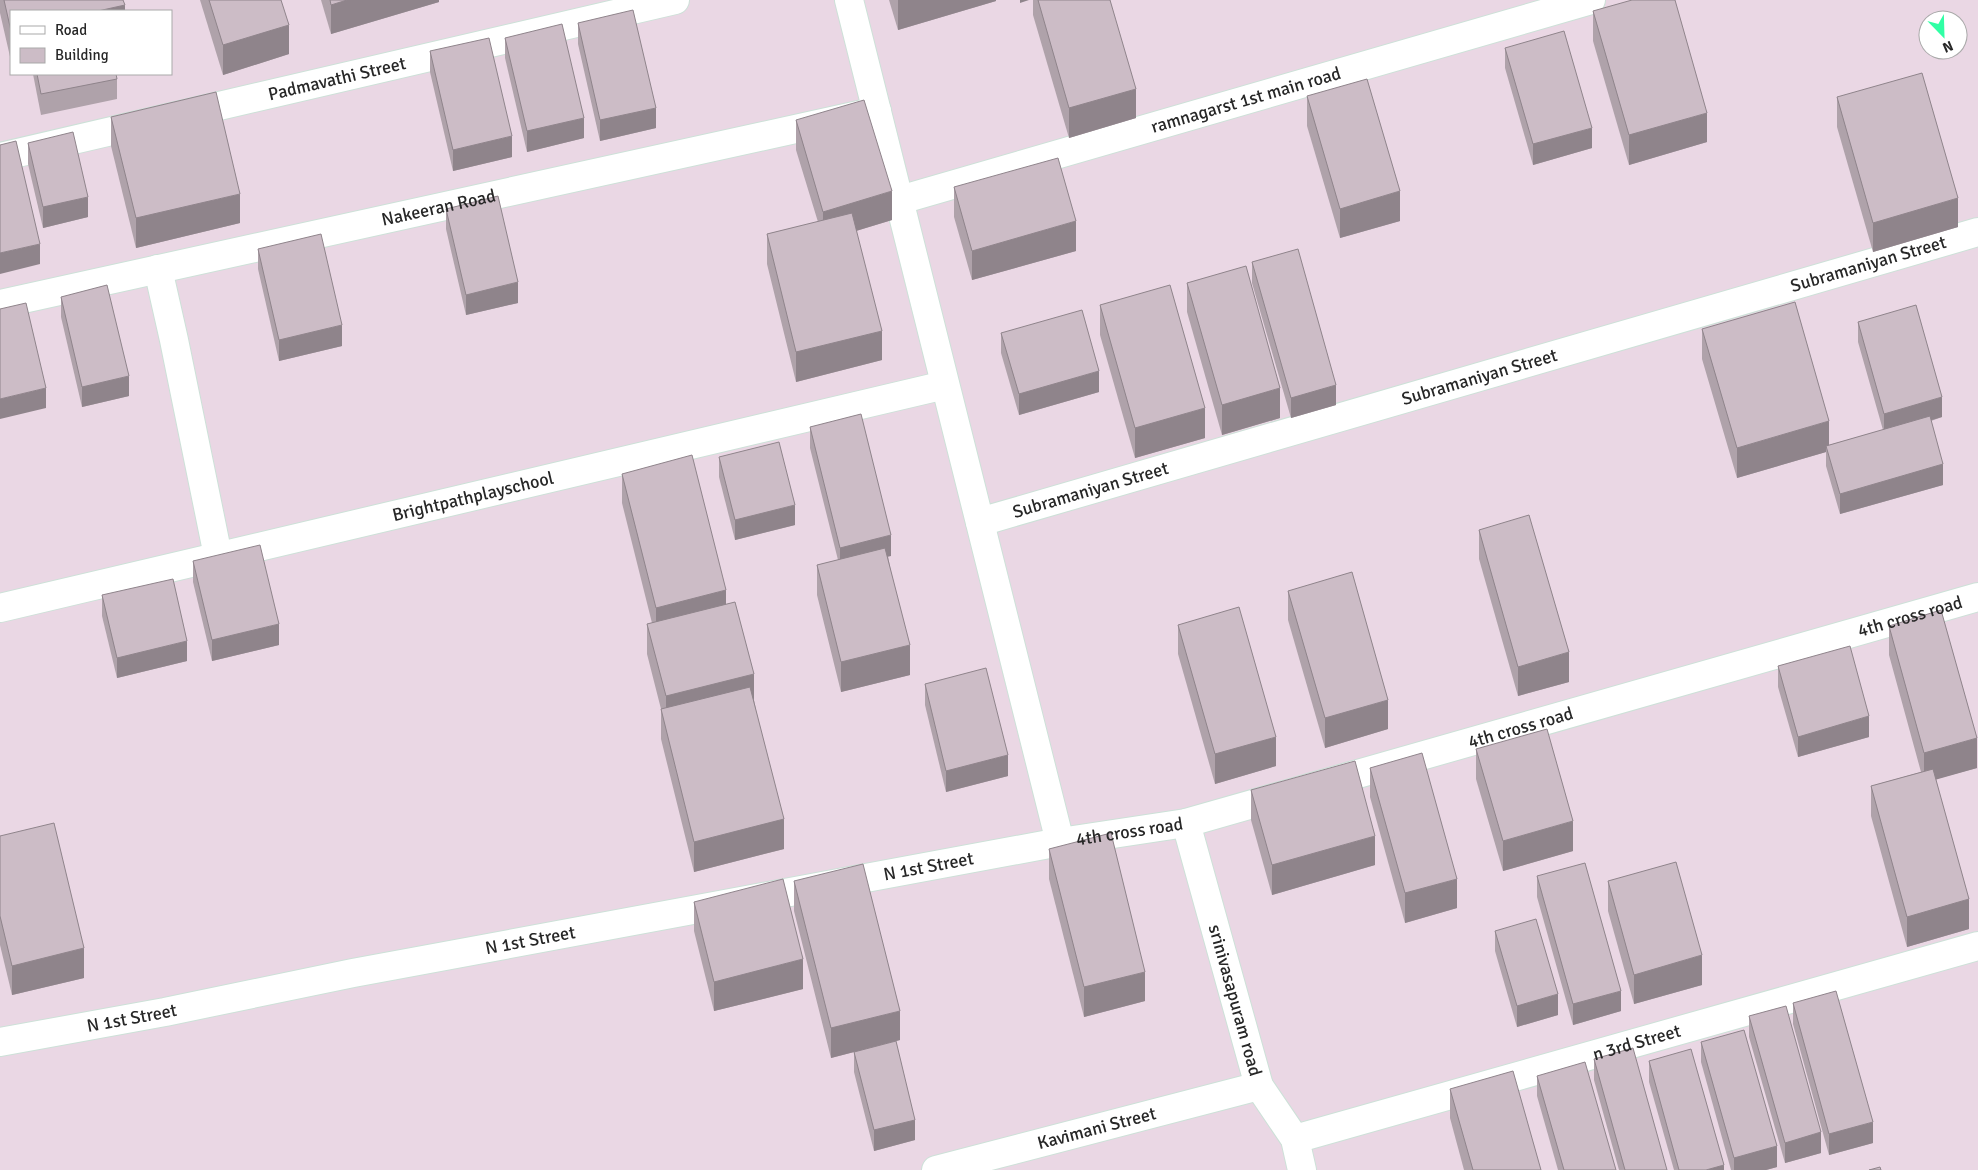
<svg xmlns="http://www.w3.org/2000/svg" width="1978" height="1170" font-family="Signika,sans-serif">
	<rect width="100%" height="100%" fill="#ead7e4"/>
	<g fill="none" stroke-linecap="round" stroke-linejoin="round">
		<defs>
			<g id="minor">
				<polyline points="849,0 1060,842"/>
				<path id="s1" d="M0 157 675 0"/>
				<path id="s2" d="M900 200 1591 0"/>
				<polyline points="158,269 174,340 218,556"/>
				<path id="s3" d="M0 304 877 111"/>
				<path id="s4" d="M980 522 1978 232"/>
				<path id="s5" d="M0 608 945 385"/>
				<path id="s6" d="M1186 823 1259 1086 1295 1139 1302 1170"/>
				<path id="s7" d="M0 1042 165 1012 353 973 1060 842 1186 823 1978 597"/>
				<path id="s8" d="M1295 1139 1978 946"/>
				<path id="s9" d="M936 1170 1259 1086"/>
			</g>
		</defs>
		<use href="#minor" stroke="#cde1d8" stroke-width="30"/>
		<use href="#minor" stroke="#fff" stroke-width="28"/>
	</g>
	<g fill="#afa2aa">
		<polygon points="0,0 123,0 125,11 11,11 11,61 0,13"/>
		<polygon points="200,0 281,0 289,54 223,75"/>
		<polygon points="321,0 439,0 439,2 331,34"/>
		<polygon points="889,0 996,0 996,1 898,30"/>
		<polygon points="1033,0 1110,0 1136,118 1069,138 1033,15"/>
		<polygon points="1593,11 1707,142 1629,165 1593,41"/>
		<polygon points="578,23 656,128 600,141 578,44"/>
		<polygon points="505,38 584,138 527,152 505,58"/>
		<polygon points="1505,48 1592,148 1533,165 1505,68"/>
		<polygon points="430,51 512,157 453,171 430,72"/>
		<polygon points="33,74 116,74 117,79 117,99 41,115"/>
		<polygon points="1307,96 1400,221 1340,238 1307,126"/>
		<polygon points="1837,97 1958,227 1873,252 1837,127"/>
		<polygon points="111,117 240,223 136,248 111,146"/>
		<polygon points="796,120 892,220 856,231 882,360 796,382 767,264 767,234 818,222 796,150"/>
		<polygon points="28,143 88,217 43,228 28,164"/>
		<polygon points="954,187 1076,251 972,280 954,217"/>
		<polygon points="446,209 518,303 466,315 446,229"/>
		<polygon points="258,249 342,346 279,361 258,269"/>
		<polygon points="1252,262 1336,405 1291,418 1252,283"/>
		<polygon points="1187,283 1280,418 1222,435 1187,312"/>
		<polygon points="61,297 129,396 82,407 61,317"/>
		<polygon points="1100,305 1205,438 1135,458 1100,335"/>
		<polygon points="1858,322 1942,417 1931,421 1943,485 1840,514 1826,466 1826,452 1737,478 1702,359 1702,329 1829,445 1883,430 1858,342"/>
		<polygon points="1001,333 1099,392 1019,415 1001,353"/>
		<polygon points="810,427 891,556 888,556 910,675 841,692 817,595 817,565 838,560 810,448"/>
		<polygon points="719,457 795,525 735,540 719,477"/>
		<polygon points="622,474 726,604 754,700 784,849 694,872 661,739 661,709 647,654 647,624 652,623 622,503"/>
		<polygon points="1479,530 1569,682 1518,696 1479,559"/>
		<polygon points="193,561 279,645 212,661 193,582"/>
		<polygon points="1288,591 1388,729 1325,748 1288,620"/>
		<polygon points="102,595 187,661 117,678 102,616"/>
		<polygon points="1178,625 1276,766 1215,784 1178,654"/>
		<polygon points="1889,626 1977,768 1936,779 1969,929 1907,947 1871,816 1871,786 1921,772 1889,655"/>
		<polygon points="1778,666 1869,737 1798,757 1778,687"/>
		<polygon points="925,684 1008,776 946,792 925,705"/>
		<polygon points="1476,749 1573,851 1503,871 1476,779"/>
		<polygon points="1370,768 1457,908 1405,923 1370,797"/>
		<polygon points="1251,790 1375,865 1272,895 1251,820"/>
		<polygon points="0,836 84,978 12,995 0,945"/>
		<polygon points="1049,849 1145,1001 1084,1017 1049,879"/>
		<polygon points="1537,876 1621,1011 1573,1025 1537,897"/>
		<polygon points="794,881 900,1040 880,1045 915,1140 874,1151 854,1072 854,1052 831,1058 794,911"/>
		<polygon points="1608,881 1702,985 1634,1004 1608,911"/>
		<polygon points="694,902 803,989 714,1011 694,931"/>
		<polygon points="1495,931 1558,1015 1517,1027 1495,951"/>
		<polygon points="1793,1003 1873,1143 1829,1155 1793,1024"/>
		<polygon points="1749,1016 1821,1153 1785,1163 1749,1037"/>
		<polygon points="1701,1042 1777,1167 1766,1170 1731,1170 1701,1062"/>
		<polygon points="1594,1059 1667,1170 1619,1170 1594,1080"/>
		<polygon points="1649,1061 1724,1170 1674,1170 1649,1082"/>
		<polygon points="1537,1076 1616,1170 1558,1170 1537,1096"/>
		<polygon points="1450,1089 1541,1170 1464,1170 1450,1118"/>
	</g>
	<g fill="#8f848b">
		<polygon points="347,0 439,0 439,2 331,34 331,5"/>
		<polygon points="898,0 996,0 996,1 898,30"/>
		<polygon points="1020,0 1029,0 1020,3"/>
		<polygon points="125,5 125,11 98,11"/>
		<polygon points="289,25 289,54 223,75 223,45"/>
		<polygon points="1136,89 1136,118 1069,138 1069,108"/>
		<polygon points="656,108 656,128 600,141 600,120"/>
		<polygon points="1707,113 1707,142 1629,165 1629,135"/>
		<polygon points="584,118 584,138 527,152 527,131"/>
		<polygon points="1592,128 1592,148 1533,165 1533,144"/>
		<polygon points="512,136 512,157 453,171 453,150"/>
		<polygon points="892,191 892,220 823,241 823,212"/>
		<polygon points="1400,191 1400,221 1340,238 1340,209"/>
		<polygon points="240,194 240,223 136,248 136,218"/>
		<polygon points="88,197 88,217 43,228 43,207"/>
		<polygon points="1958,198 1958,227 1873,252 1873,223"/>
		<polygon points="1076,221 1076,251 972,280 972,251"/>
		<polygon points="40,244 40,264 0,274 0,253"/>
		<polygon points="518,282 518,303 466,315 466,295"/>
		<polygon points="342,325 342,346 279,361 279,340"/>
		<polygon points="882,331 882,360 796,382 796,352"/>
		<polygon points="1099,371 1099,392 1019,415 1019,394"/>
		<polygon points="129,376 129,396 82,407 82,387"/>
		<polygon points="1336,385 1336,405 1291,418 1291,398"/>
		<polygon points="46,388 46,408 0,419 0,399"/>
		<polygon points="1280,388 1280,418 1222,435 1222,405"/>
		<polygon points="1942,397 1942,417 1884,434 1884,414"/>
		<polygon points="1205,408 1205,438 1135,458 1135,428"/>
		<polygon points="1829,421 1829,451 1826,446 1826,452 1737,478 1737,448"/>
		<polygon points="1943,464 1943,485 1840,514 1840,494"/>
		<polygon points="795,505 795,525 735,540 735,520"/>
		<polygon points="891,535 891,556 840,568 840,548"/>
		<polygon points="726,590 726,620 656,638 656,608"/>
		<polygon points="279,624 279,645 212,661 212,640"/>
		<polygon points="187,641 187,661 117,678 117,658"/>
		<polygon points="910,645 910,675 841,692 841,662"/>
		<polygon points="1569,652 1569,682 1518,696 1518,667"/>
		<polygon points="754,674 754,703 666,726 666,696"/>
		<polygon points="1388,700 1388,729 1325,748 1325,718"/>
		<polygon points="1869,716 1869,737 1798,757 1798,737"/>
		<polygon points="1276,737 1276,766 1215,784 1215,754"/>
		<polygon points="1977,738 1977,768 1924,783 1924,753"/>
		<polygon points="1008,755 1008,776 946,792 946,771"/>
		<polygon points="784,819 784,849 694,872 694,842"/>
		<polygon points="1573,821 1573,851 1503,871 1503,841"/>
		<polygon points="1375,836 1375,865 1272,895 1272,865"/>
		<polygon points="1457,879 1457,908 1405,923 1405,893"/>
		<polygon points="1969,899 1969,929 1907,947 1907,917"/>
		<polygon points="84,948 84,978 12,995 12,966"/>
		<polygon points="1702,955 1702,985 1634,1004 1634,975"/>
		<polygon points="803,959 803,989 714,1011 714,982"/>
		<polygon points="1145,972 1145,1001 1084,1017 1084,987"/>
		<polygon points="1621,991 1621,1011 1573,1025 1573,1004"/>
		<polygon points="1558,994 1558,1015 1517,1027 1517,1006"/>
		<polygon points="900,1011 900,1040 831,1058 831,1028"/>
		<polygon points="915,1120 915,1140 874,1151 874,1130"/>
		<polygon points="1873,1122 1873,1143 1829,1155 1829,1134"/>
		<polygon points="1821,1132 1821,1153 1785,1163 1785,1143"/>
		<polygon points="1777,1146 1777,1167 1766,1170 1734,1170 1734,1158"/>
		<polygon points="1724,1165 1724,1170 1706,1170"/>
	</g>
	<g fill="#ccbcc6" stroke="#8f848b">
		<polygon points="4,0 123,0 125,5 98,11 11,11 11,31"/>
		<polygon points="209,0 281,0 289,25 223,45"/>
		<polygon points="330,0 347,0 331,5"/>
		<polygon points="1038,0 1110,0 1136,89 1069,108"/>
		<polygon points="1632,0 1675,0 1707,113 1629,135 1593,11"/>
		<polygon points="633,10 656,108 600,120 578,23"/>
		<polygon points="562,24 584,118 527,131 505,38"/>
		<polygon points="1564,31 1592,128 1533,144 1505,48"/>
		<polygon points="489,38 512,136 453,150 430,51"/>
		<polygon points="1922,73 1958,198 1873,223 1837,97"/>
		<polygon points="37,74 116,74 117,79 41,94"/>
		<polygon points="1367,79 1400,191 1340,209 1307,96"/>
		<polygon points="216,92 240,194 136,218 111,117"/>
		<polygon points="864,100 892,191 823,212 796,120"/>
		<polygon points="73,132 88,197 43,207 28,143"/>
		<polygon points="16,141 40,244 0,253 0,145"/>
		<polygon points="1058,158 1076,221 972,251 954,187"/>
		<polygon points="498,196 518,282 466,295 446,209"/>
		<polygon points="852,213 882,331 796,352 767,234"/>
		<polygon points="321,234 342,325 279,340 258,249"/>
		<polygon points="1298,249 1336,385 1291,398 1252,262"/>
		<polygon points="1246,266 1280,388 1222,405 1187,283"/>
		<polygon points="107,285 129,376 82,387 61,297"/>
		<polygon points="1170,285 1205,408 1135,428 1100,305"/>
		<polygon points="1795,302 1829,421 1737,448 1702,329"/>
		<polygon points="26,303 46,388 0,399 0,309"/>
		<polygon points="1916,305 1942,397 1884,414 1858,322"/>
		<polygon points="1082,310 1099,371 1019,394 1001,333"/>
		<polygon points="861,414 891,535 840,548 810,427"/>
		<polygon points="1930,416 1943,464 1840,494 1826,446"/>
		<polygon points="779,442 795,505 735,520 719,457"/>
		<polygon points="692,455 726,590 656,608 622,474"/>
		<polygon points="1529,515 1569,652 1518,667 1479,530"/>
		<polygon points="260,545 279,624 212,640 193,561"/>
		<polygon points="885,548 910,645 841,662 817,565"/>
		<polygon points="1352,572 1388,700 1325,718 1288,591"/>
		<polygon points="173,579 187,641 117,658 102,595"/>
		<polygon points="735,602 754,674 666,696 647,624"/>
		<polygon points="1239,607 1276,737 1215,754 1178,625"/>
		<polygon points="1941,610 1977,738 1924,753 1889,626"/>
		<polygon points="1850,646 1869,716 1798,737 1778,666"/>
		<polygon points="986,668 1008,755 946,771 925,684"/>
		<polygon points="750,687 784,819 694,842 661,709"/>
		<polygon points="1547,729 1573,821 1503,841 1476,749"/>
		<polygon points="1422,753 1457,879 1405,893 1370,768"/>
		<polygon points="1355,761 1375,836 1272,865 1251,790"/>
		<polygon points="1933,769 1969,899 1907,917 1871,786"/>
		<polygon points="54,823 84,948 12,966 0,916 0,836"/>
		<polygon points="1111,833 1145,972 1084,987 1049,849"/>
		<polygon points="1676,862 1702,955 1634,975 1608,881"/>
		<polygon points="1585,863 1621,991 1573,1004 1537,876"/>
		<polygon points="863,864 900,1011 831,1028 794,881"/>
		<polygon points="783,879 803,959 714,982 694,902"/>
		<polygon points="1536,919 1558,994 1517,1006 1495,931"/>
		<polygon points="1836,991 1873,1122 1829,1134 1793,1003"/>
		<polygon points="1786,1006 1821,1132 1785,1143 1749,1016"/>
		<polygon points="1744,1030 1777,1146 1734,1158 1701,1042"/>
		<polygon points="896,1041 915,1120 874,1130 854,1052"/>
		<polygon points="1633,1048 1667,1170 1625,1170 1594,1059"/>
		<polygon points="1691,1049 1724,1165 1706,1170 1679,1170 1649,1061"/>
		<polygon points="1585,1062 1616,1170 1564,1170 1537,1076"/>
		<polygon points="1513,1071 1541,1170 1473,1170 1450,1089"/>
		<polygon points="1880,1167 1881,1170 1869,1170"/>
	</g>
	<g text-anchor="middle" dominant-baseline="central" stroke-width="4" stroke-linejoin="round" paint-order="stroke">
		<g font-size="18" fill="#272727" stroke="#fff">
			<text stroke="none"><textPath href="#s1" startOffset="346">Padmavathi Street</textPath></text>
			<text stroke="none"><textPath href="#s2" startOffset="360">ramnagarst 1st main road</textPath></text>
			<text stroke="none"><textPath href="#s3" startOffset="449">Nakeeran Road</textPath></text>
			<text stroke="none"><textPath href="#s4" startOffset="925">Subramaniyan Street</textPath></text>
			<text stroke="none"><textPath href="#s4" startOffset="520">Subramaniyan Street</textPath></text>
			<text stroke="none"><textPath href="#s4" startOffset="115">Subramaniyan Street</textPath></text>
			<text stroke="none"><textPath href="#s5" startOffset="486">Brightpathplayschool</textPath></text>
			<text stroke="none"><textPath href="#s7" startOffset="1959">4th cross road</textPath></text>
			<text stroke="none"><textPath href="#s7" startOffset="1554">4th cross road</textPath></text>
			<text stroke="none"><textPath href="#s7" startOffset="1149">4th cross road</textPath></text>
			<text stroke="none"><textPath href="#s7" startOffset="945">N 1st Street</textPath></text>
			<text stroke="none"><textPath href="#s7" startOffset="540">N 1st Street</textPath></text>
			<text stroke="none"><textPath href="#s6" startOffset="184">srinivasapuram road</textPath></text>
			<text stroke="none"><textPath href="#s7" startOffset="134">N 1st Street</textPath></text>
			<text stroke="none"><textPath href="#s8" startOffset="355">n 3rd Street</textPath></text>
			<text stroke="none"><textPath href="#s9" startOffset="166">Kavimani Street</textPath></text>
		</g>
	</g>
	<rect x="10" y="10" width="162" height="65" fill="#ffffff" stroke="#a9a9a9"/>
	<rect x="20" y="26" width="25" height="8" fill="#ffffff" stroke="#a9a9a9"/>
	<text x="55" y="35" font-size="15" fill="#272727">Road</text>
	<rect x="20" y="48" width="25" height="15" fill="#ccbcc6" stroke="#a9a9a9"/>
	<text x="55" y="60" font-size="15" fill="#272727">Building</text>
	<g transform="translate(1943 35) rotate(157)"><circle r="24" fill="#ffffff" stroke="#a9a9a9"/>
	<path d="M0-4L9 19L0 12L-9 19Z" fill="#30ffa5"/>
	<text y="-8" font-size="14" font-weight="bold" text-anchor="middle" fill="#272727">N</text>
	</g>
</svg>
